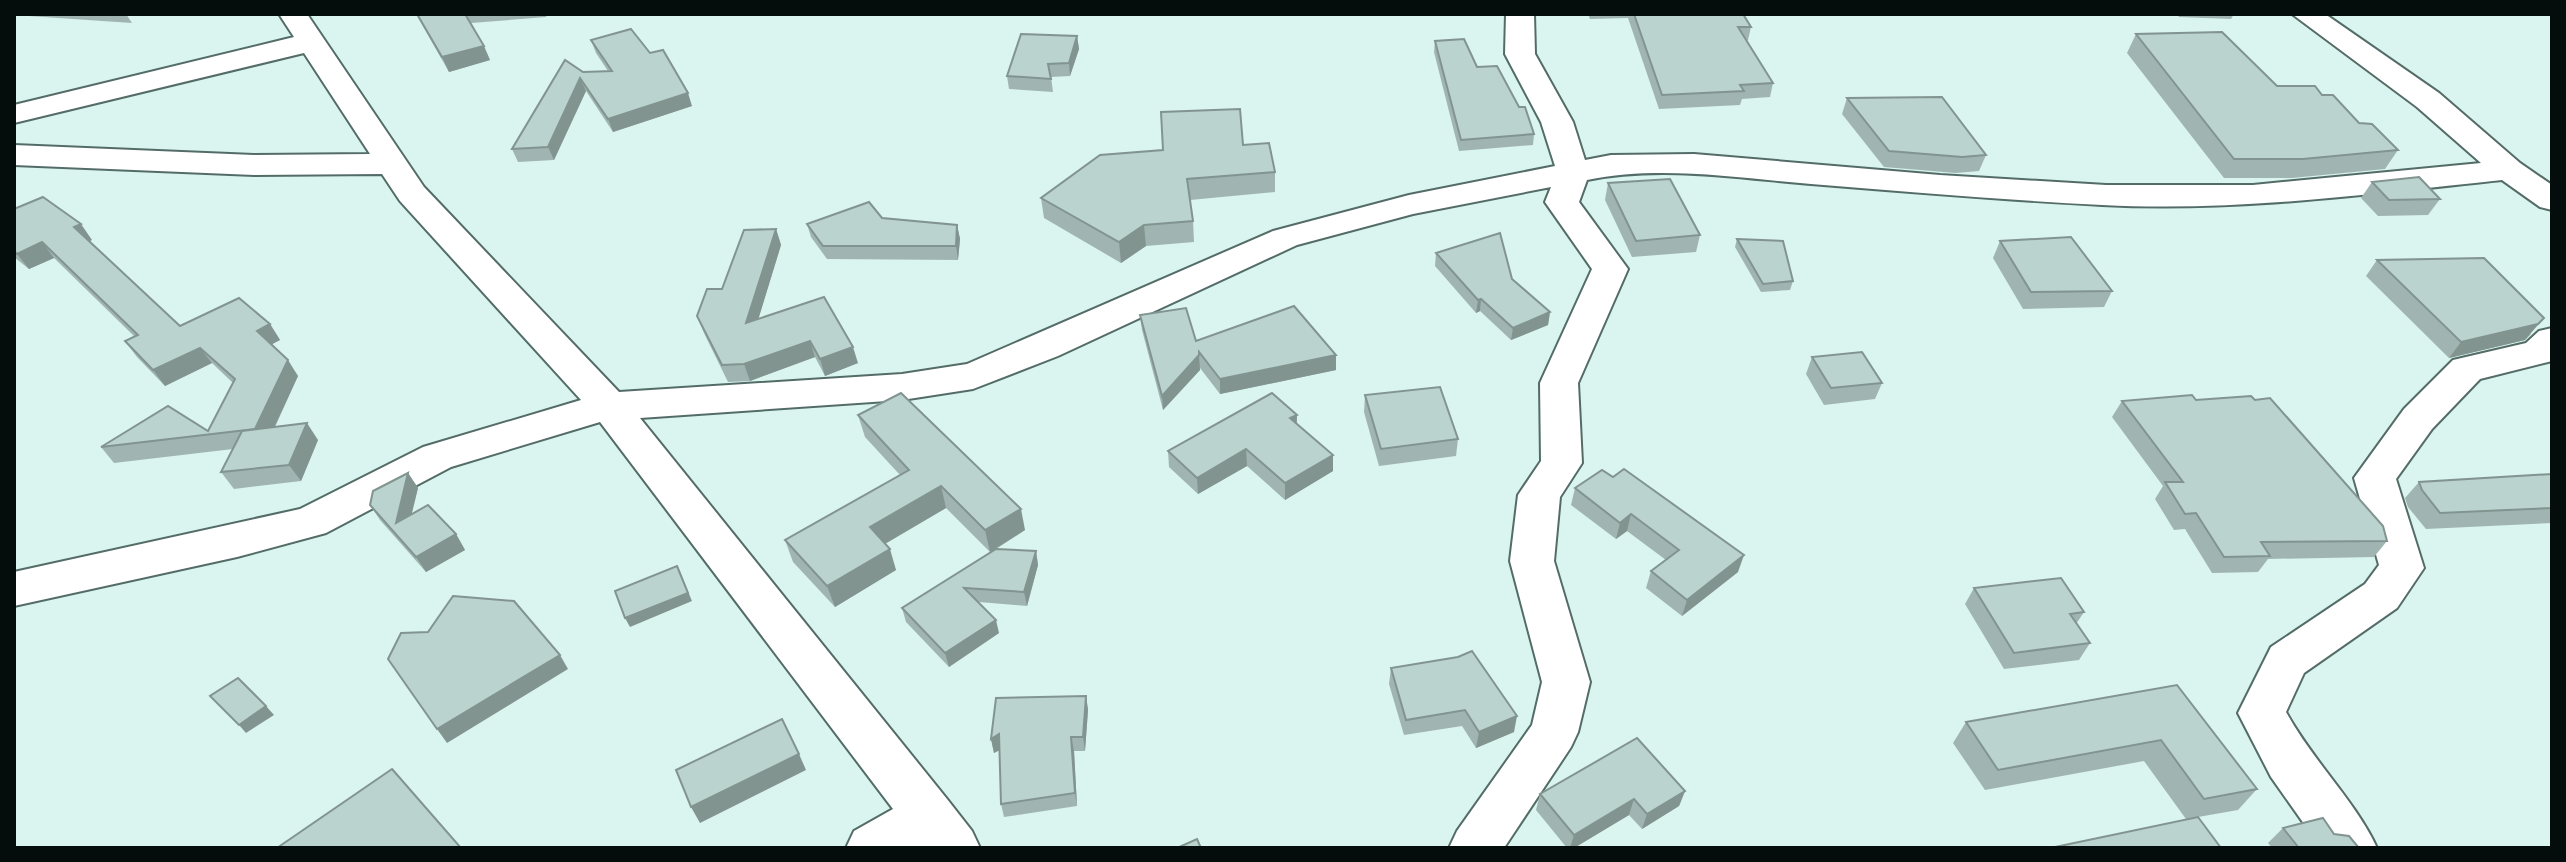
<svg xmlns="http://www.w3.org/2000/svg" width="2566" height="862" font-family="Roboto,sans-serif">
	<rect width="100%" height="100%" fill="#daf4ef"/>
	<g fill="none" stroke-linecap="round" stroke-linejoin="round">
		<defs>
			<g id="minor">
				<path d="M279 14H307L424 187 619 392 902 374 967 364 1273 231 1409 195 1555 166 1541 122 1505 54 1506 14H1534L1535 54 1573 122 1585 160 1611 155 1694 154 1940 175 2106 185H2253L2481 163 2417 107 2292 14H2325L2439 93 2520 163 2552 185V210L2540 207 2502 180C2369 194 2236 212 2102 205 2005 200 1908 192 1811 184 1738 178 1660 165 1587 180L1579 202 1628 269 1578 383 1582 463 1560 497 1554 561 1590 682 1578 732 1571 747 1504 848H1449L1457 831 1532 725 1542 682 1510 561 1518 495 1541 461 1540 383 1592 269 1545 202 1551 187 1413 214 1297 245 1058 356 973 389 902 400 640 418 947 799 972 831 980 848H846L854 831 893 809 600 422 451 467 326 533 237 557 14 606V572L300 509 423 447 581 400 400 201 382 174 254 175 14 165V145L254 155 370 154 304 53 14 123V105L294 37Z"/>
				<path d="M2552 328V361L2480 379 2432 429 2396 479 2424 568 2397 608 2304 673 2286 712C2312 760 2356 802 2377 848H2321L2271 777 2238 713 2271 647 2365 584 2379 565 2354 478 2404 409 2453 360 2526 343 2539 331Z"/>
			</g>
		</defs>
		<use href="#minor" stroke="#546c67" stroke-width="4"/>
		<use href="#minor" fill="#fff" fill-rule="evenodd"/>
	</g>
	<g fill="#a0b5b1">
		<polygon points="14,14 126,14 132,23 14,15"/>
		<polygon points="416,14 547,14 546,17 471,23 490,60 449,72"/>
		<polygon points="1588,14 1743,14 1751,27 1748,40 1747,41 1773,83 1770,97 1742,99 1740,105 1659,109 1628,18 1590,19"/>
		<polygon points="2177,14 2234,14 2231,19 2179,17"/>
		<polygon points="2136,34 2277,86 2322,95 2359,123 2398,150 2385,169 2292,178 2224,178 2127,53"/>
		<polygon points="1077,36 1079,49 1070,76 1051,77 1053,92 1009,89 1007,76"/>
		<polygon points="591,40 692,106 613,132 586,91 554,160 518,162 512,149 583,72 608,71 596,53"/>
		<polygon points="1435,41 1477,67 1519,107 1534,134 1533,145 1459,151 1434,52"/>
		<polygon points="1847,98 1986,155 1979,171 1956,173 1884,167 1842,114"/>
		<polygon points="1243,145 1275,172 1275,192 1190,200 1193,221 1194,242 1146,246 1121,263 1044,218 1041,198"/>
		<polygon points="2372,182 2440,199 2428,215 2378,216 2361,198"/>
		<polygon points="1608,183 1700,235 1696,252 1632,257 1605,200"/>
		<polygon points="14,209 92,240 89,241 180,326 270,324 280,340 271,344 298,376 275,427 318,440 301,481 234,489 221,472 233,449 114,463 101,447 208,431 233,383 212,363 165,386 137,357 125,341 135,337 54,258 29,269 14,257"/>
		<polygon points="882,218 957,225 960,239 958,260 827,259 811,237 807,224"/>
		<polygon points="776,229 781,245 758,319 858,363 825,376 815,357 750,381 728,382 704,333 697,316"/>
		<polygon points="1737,239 1793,281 1790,290 1761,292 1735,247"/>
		<polygon points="2000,241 2112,291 2104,307 2023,309 1993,258"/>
		<polygon points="1436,253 1512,279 1550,312 1548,325 1511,340 1480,311 1476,313 1435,266"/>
		<polygon points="2377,260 2531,334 2525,340 2449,358 2366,276"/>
		<polygon points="1140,315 1196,341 1336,355 1336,370 1220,394 1200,368 1200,370 1163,410 1142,330"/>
		<polygon points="1812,357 1882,383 1875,399 1824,405 1806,374"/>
		<polygon points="1365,395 1458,439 1456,456 1379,466 1364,412"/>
		<polygon points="2196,400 2387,541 2374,557 2268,559 2258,572 2212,573 2185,529 2174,530 2155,499 2163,486 2112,417 2122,401"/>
		<polygon points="858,415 1025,530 996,549 1036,551 1038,565 1027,606 979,602 999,633 949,667 906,622 902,608 990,552 946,508 885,544 896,570 835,607 793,562 785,540 900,475 865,437"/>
		<polygon points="1297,415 1297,424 1333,455 1333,471 1285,500 1247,466 1198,494 1169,467 1168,451"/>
		<polygon points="1602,470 1738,572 1682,616 1646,588 1651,571 1666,560 1627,531 1616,539 1571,505 1575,488"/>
		<polygon points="408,473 418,488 411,514 456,534 465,550 426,572 380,520 370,505"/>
		<polygon points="2552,474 2552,523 2426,529 2408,507 2405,498 2419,482"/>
		<polygon points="1974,588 2084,612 2076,624 2090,643 2079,660 2004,669 1965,604"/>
		<polygon points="1391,668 1514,732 1476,748 1462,726 1404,735 1389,684"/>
		<polygon points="2177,685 2257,789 2238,810 2198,817 2221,848 2055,848 2186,819 2144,761 1985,790 1953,743 1966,722"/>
		<polygon points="1086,696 1088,710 1085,751 1074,751 1077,806 1004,817 1001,804 1000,750 994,753 991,739"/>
		<polygon points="1685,791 1679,806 1642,829 1629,815 1574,848 1567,848 1536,810 1540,794"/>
		<polygon points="2283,828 2334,834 2359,848 2272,848 2268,843"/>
	</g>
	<g fill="#829490">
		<polygon points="1077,36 1079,49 1070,76 1069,63"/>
		<polygon points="484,46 490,60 449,72 442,57"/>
		<polygon points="580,78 586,91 554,160 548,147"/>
		<polygon points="688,93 692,106 613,132 608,119"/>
		<polygon points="81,224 92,240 86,243 74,227"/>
		<polygon points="957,225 960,239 958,260 956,246"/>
		<polygon points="1144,225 1146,246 1121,263 1119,242"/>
		<polygon points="776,229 781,245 752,340 746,323"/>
		<polygon points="42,242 54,258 29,269 17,254"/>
		<polygon points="1481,299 1480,311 1476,313 1478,300"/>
		<polygon points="1550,312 1548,325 1511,340 1513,328"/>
		<polygon points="2544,318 2525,340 2449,358 2461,342"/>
		<polygon points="270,324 280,340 267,347 257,331"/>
		<polygon points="810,341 815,357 750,381 744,364"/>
		<polygon points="853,347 858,363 825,376 820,359"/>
		<polygon points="200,348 212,363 165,386 153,370"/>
		<polygon points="1199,355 1200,370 1163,410 1162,396"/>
		<polygon points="1336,355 1336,370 1220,394 1220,379"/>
		<polygon points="288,360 298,376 266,445 255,429"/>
		<polygon points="1297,415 1296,431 1290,418"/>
		<polygon points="307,423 318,440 301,481 289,465"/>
		<polygon points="1246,449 1247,466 1198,494 1197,478"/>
		<polygon points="1333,455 1333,471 1285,500 1285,483"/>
		<polygon points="408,473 418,488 406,538 396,523"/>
		<polygon points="941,486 946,508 876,549 870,527"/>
		<polygon points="1021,509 1025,530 990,552 985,530"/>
		<polygon points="1631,514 1627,531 1616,539 1620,523"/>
		<polygon points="456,534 465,550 426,572 416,557"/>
		<polygon points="890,549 896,570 835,607 827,586"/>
		<polygon points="1036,551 1038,565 1027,606 1024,592"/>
		<polygon points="1744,555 1738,572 1682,616 1687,600"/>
		<polygon points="677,566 692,601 630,627 625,618"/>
		<polygon points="996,620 999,633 949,667 945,653"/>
		<polygon points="560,655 568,669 447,743 437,729"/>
		<polygon points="1086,696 1088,710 1085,751 1083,737"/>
		<polygon points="266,706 274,715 246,733 239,725"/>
		<polygon points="1517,716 1514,732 1476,748 1479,732"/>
		<polygon points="999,734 1003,748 994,753 991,739"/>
		<polygon points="1071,737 1074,751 1077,806 1075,793"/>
		<polygon points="799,754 806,770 700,823 691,807"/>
		<polygon points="1685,791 1679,806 1642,829 1647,814"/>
		<polygon points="1634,799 1629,815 1574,848 1570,848 1574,835"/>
	</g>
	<g fill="#bad3ce" stroke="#829490" stroke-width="2">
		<polygon points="417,14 465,14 484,46 442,57"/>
		<polygon points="1634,14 1743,14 1751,27 1738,27 1773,83 1740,85 1744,91 1662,95"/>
		<polygon points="631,29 650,53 663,50 688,93 608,119 580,78 548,147 512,149 565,60 583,72 612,71 591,40"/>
		<polygon points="2222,32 2277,86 2315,86 2322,95 2333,95 2359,123 2372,124 2398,150 2303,159 2234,159 2136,34"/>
		<polygon points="1021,34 1077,36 1069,63 1048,64 1051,79 1007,76"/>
		<polygon points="1464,39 1477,67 1497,66 1519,107 1525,107 1534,134 1461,140 1435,41"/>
		<polygon points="1942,97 1986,155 1962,157 1889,151 1847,98"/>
		<polygon points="1240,109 1243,145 1269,143 1275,172 1187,179 1193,221 1144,225 1119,242 1041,198 1100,155 1163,150 1161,112"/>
		<polygon points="2419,177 2440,199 2389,200 2372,182"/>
		<polygon points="1670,179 1700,235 1636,241 1608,183"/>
		<polygon points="43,197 81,224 74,227 180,326 239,298 270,324 257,331 288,360 255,429 101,447 168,406 208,431 235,379 200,348 153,370 125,341 138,335 42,242 17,254 14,251 14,209"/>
		<polygon points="869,202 882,218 957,225 956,246 823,246 807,224"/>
		<polygon points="776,229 746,323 824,297 853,347 820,359 810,341 744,364 722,365 697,316 707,289 722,289 744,230"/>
		<polygon points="1500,233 1512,279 1550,312 1513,328 1481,299 1478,300 1436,253"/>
		<polygon points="2071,237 2112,291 2031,292 2000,241"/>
		<polygon points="1737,239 1783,241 1793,281 1763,284"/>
		<polygon points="2484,258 2544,318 2538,324 2461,342 2377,260"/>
		<polygon points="1294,306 1336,355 1220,379 1199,352 1199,355 1162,396 1140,315 1186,308 1196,341"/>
		<polygon points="1862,352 1882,383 1831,388 1812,357"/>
		<polygon points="1440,387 1458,439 1381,449 1365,395"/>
		<polygon points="901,393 1021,509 985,530 941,486 870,527 890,549 827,586 785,540 909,470 858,415"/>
		<polygon points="1272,393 1297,415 1290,418 1333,455 1285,483 1246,449 1197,478 1168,451"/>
		<polygon points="2192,395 2196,400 2251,396 2255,400 2270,398 2383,526 2387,541 2261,542 2270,556 2224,557 2196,513 2185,514 2165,482 2183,482 2122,401"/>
		<polygon points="307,423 289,465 221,472 242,431"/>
		<polygon points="1624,469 1744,555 1687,600 1651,571 1679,550 1631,514 1620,523 1575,488 1602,470 1613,477"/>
		<polygon points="408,473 396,523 428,505 456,534 416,557 370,505 373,491"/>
		<polygon points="2552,474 2552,508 2440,513 2422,490 2419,482"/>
		<polygon points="996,549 1036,551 1024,592 964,588 996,620 945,653 902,608"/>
		<polygon points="677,566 688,593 625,618 615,591"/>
		<polygon points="2061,578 2084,612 2070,614 2090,643 2014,653 1974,588"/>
		<polygon points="453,596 514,601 560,655 437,729 388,659 401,633 428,632"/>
		<polygon points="1472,651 1517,716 1479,732 1465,710 1406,720 1391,668 1458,657"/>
		<polygon points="238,678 266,706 239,725 210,696"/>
		<polygon points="2177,685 2257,789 2204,799 2161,740 1998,770 1966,722"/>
		<polygon points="1086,696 1083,737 1071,737 1075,793 1001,804 999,734 991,739 996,698"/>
		<polygon points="782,719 799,754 691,807 676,770"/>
		<polygon points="1637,738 1685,791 1647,814 1634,799 1574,835 1540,794"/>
		<polygon points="392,769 461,848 277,848"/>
		<polygon points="2198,817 2221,848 2055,847"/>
		<polygon points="2323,818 2334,834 2349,836 2359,848 2299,848 2283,828"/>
		<polygon points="1197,839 1201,848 1177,848"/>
	</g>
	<rect width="2566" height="862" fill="none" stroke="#050d0c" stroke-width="32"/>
</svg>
